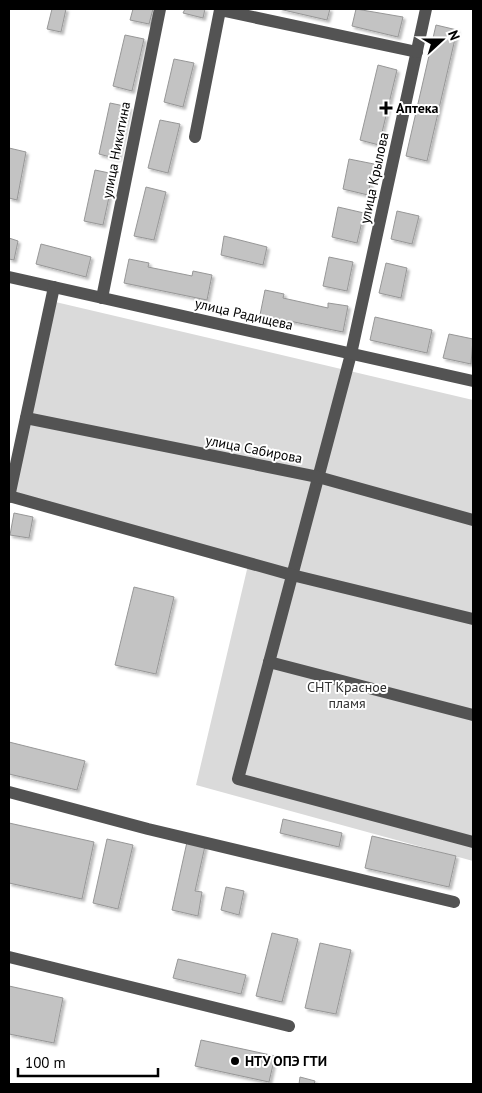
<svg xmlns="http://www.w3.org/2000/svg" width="482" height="1093" font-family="'PT Sans',sans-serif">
	<defs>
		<filter id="shadow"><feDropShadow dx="2.5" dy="2.5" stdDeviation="1" flood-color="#0004"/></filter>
	</defs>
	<rect width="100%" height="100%" fill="#fff"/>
	<polygon fill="#dadada" points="47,300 473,400 473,861 196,785 249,561 9,499"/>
	<g fill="#c3c3c3" stroke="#979797" filter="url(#shadow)">
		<polygon points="52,9 66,9 61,32 47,29"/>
		<polygon points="133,9 153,9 149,24 130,20"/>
		<polygon points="185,9 205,9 203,18 183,13"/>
		<polygon points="279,9 330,9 327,20"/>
		<polygon points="356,9 403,17 398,37 352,26"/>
		<polygon points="436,25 457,30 427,161 406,156"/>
		<polygon points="125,35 144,39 132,91 113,86"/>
		<polygon points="174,59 194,63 183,107 164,102"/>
		<polygon points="378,65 397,70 379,145 360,140"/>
		<polygon points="110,103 129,107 118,159 99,154"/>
		<polygon points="160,120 180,124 168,173 148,168"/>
		<polygon points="9,148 26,152 17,200 9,198"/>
		<polygon points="349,159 374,164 368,195 343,189"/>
		<polygon points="95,170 114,174 103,225 84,221"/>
		<polygon points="146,187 166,192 154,240 134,236"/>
		<polygon points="338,207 364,213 357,243 332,237"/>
		<polygon points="397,211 419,216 412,244 391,239"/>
		<polygon points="224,236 267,247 263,265 221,255"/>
		<polygon points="9,238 18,241 14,260 9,259"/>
		<polygon points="41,244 91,257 86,277 36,264"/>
		<polygon points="329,257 353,262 347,291 323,286"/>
		<polygon points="129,259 149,263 148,267 192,276 193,271 212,275 207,300 124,283"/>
		<polygon points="386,263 407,268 401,298 379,293"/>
		<polygon points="265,290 284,294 283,298 328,308 328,303 348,306 343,332 260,315"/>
		<polygon points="375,317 432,330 427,353 370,340"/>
		<polygon points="449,334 473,339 471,364 443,358"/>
		<polygon points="14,513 33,517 29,538 10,535"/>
		<polygon points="134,587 174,597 156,674 115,665"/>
		<polygon points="9,742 85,761 77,790 9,774"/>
		<polygon points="283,819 342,833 339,847 280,833"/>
		<polygon points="9,823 94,842 82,899 9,883"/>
		<polygon points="372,836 456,856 449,887 365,868"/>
		<polygon points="107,839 133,845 118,909 93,903"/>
		<polygon points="187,842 205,846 195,891 202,892 198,916 172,910"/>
		<polygon points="226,887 244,891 239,915 221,910"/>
		<polygon points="272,933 298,939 282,1002 256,996"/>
		<polygon points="320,943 351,950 336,1014 305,1008"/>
		<polygon points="178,959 246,975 241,994 173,978"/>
		<polygon points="9,986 63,998 54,1043 9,1034"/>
		<polygon points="201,1040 275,1056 269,1082 195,1066"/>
		<polygon points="300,1077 315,1081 314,1084 299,1084"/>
	</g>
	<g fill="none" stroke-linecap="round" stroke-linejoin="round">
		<g stroke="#535353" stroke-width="12">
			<polyline points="426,9 351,354 238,779 473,842"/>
			<polyline points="195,137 220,10 417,52"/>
			<polyline points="9,277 473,381"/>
			<polyline points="102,298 160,9"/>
			<polyline points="26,418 318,477 473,520"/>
			<polyline points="9,496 292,575 473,619"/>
			<polyline points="9,497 54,287"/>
			<polyline points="269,662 473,715"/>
			<polyline points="9,792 148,829 454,902"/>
			<polyline points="9,957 289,1026"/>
		</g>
	</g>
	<g fill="#000" stroke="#fff" stroke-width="2">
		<path d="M383.5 100.5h5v5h5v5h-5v5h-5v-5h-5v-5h5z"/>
		<circle cx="235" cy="1061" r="5"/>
	</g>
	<g text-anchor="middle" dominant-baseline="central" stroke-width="4" stroke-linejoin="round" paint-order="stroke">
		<g font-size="14" font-weight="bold" fill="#000" stroke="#fff" text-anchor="start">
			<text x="396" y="108">Аптека</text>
			<text x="245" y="1061">НТУ ОПЭ ГТИ</text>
		</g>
		<g font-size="14" fill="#000" stroke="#fff">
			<text transform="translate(116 150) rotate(-79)">улица Никитина</text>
			<text transform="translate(374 178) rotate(-78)">улица Крылова</text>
			<text transform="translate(244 314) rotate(13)">улица Радищева</text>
			<text transform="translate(254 449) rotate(11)">улица Сабирова</text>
		</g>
		<g font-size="14" fill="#313131" stroke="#fff">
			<text x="347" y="687">СНТ Красное<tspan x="347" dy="16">пламя</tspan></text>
		</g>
	</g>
	<rect width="482" height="1093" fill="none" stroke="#000000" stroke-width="20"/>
	<g transform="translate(442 40) rotate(69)" stroke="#ffffff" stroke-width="4" paint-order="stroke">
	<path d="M0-4L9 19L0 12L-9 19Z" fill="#000000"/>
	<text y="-8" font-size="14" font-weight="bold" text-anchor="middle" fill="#000000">N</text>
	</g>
	<path d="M18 1068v8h140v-8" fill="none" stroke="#000000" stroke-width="2.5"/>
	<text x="25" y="1068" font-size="15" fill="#000000" stroke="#ffffff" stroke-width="4" paint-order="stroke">100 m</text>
</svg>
